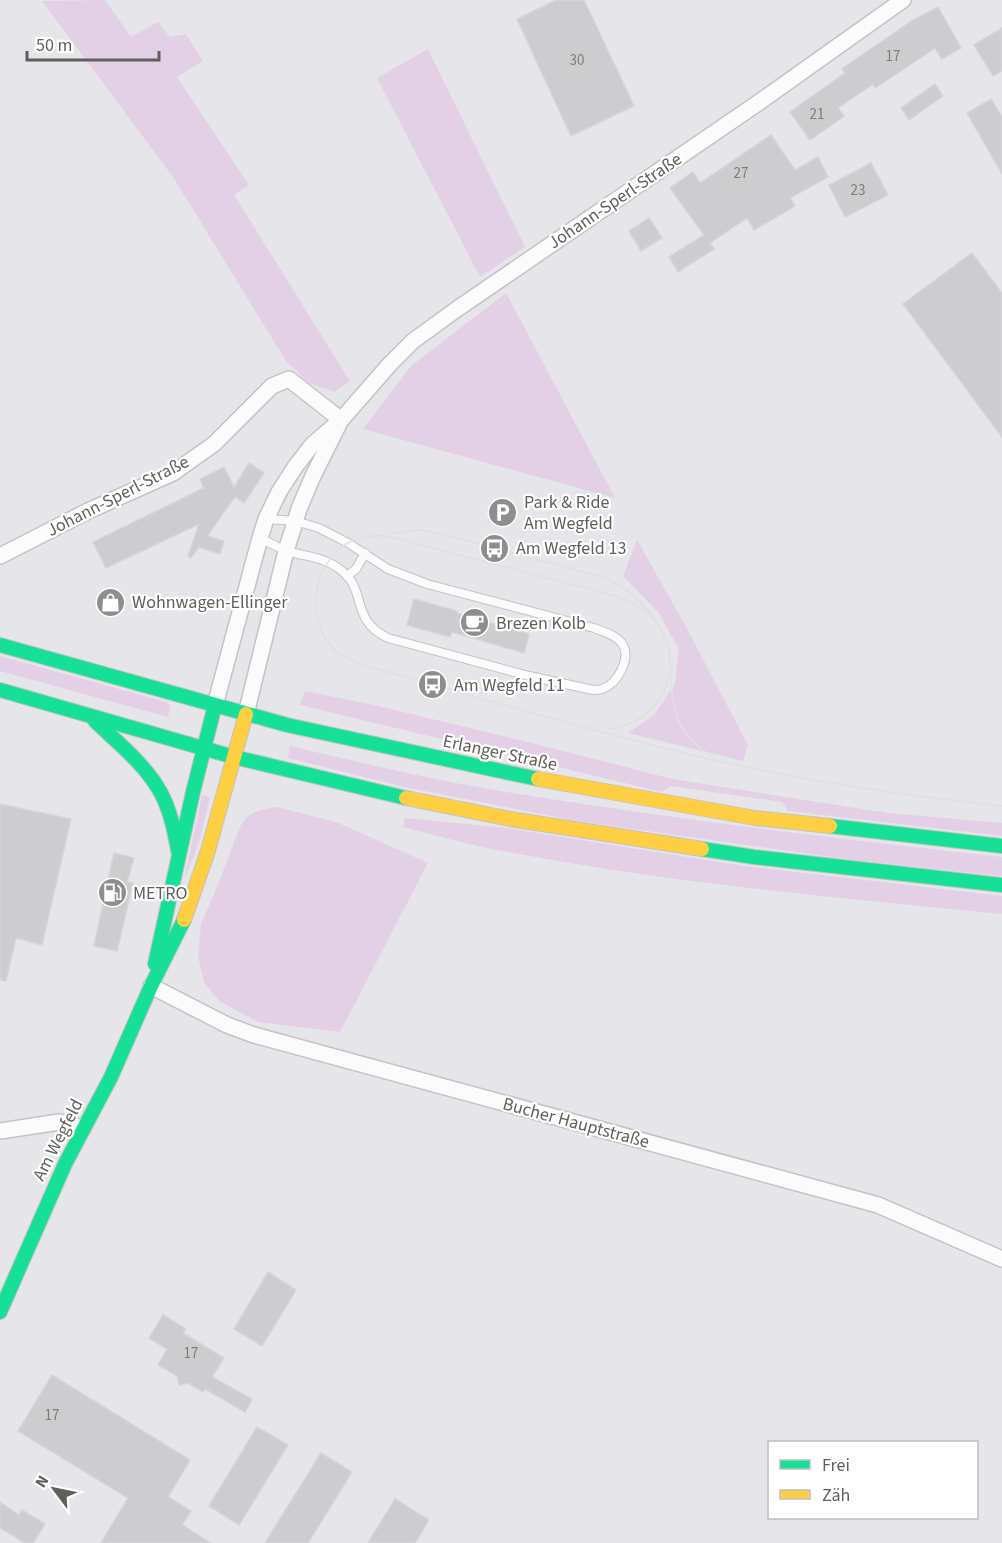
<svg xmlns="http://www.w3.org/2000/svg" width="1002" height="1543" font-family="'Source Sans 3',sans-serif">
	<rect width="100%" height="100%" fill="#e5e5ea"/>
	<g fill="#e4d0e6">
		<polygon points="105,0 131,37 158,22 170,37 186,34 203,61 177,77 249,185 234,195 350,381 334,392 309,383 286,361 173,177 42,1"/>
		<polygon points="428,49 525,247 480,277 377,78"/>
		<polygon points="506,293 615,498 363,429 411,366"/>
		<polygon points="637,540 685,625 748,745 743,761 628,733 654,715 675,684 679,649 658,612 623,576"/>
		<polygon points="0,656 166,702 170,705 168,717 0,671"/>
		<polygon points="305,691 374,705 528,742 672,779 888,813 1002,823 1002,836 788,811 782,802 671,786 662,792 300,705"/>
		<path d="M290 746C357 762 425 778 494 790 662 818 832 838 1002 857V876L853 860 577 821 404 787 288 758Z"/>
		<polygon points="202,795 210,797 200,839 186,876 185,876"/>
		<path d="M277 807 336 822 428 863 340 1032 258 1022 219 1001 204 982 198 956 201 924 216 889 241 825C249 811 262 809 277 807Z"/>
		<path d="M405 818 507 828 744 866 1002 896V914C830 897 657 882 487 848 459 842 431 834 403 827Z"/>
	</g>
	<g fill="#cdcdd0" stroke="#d4d5da" stroke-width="1.5">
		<polygon points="556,0 584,0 634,106 571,136 517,19"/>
		<polygon points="938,7 961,48 942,59 935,48 875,88 873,84 838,108 844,116 810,140 790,112 845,73 842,69 913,20"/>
		<polygon points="1002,28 1002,71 993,76 974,45"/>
		<polygon points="935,84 943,96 909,120 901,108"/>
		<polygon points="991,99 1002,117 1002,174 967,113"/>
		<polygon points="771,135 795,170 818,157 828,177 790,198 795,206 754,230 747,218 710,243 714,249 678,272 669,257 704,235 670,188 693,172 700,183"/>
		<polygon points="871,163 888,195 845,217 829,185"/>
		<polygon points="649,218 662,238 641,251 629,231"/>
		<polygon points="972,253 1002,293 1002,437 903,304"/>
		<polygon points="249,463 264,473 244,503 235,497 207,536 224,541 220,554 199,547 191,558 188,556 199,524 106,568 93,542 204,488 200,479 224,467 234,487"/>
		<polygon points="414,599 457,611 457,613 529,634 524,653 452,632 450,637 407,625"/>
		<polygon points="0,804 71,819 42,945 16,938 6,981 0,980"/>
		<polygon points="114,853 134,858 127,882 133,883 117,951 94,946"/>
		<polygon points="268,1272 296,1290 262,1346 234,1329"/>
		<polygon points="163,1315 186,1329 183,1333 224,1358 212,1377 252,1399 245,1412 205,1389 203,1392 188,1383 179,1385 177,1376 158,1365 167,1349 149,1338"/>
		<polygon points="52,1375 190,1460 168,1497 191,1511 182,1525 211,1543 101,1543 128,1498 18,1431"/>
		<polygon points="257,1427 288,1445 239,1525 209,1506"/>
		<polygon points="321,1453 352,1472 308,1543 265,1543"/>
		<polygon points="395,1499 429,1520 415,1543 368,1543"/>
		<polygon points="0,1502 19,1515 22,1510 45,1524 33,1543 25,1543 0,1528"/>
	</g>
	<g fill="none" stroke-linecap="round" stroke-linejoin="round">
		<defs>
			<g id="lane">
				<path d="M260 538C268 542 277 547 285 550 306 558 323 555 342 571 367 591 350 620 388 638L529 676 593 690C596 690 599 690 602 689 617 684 631 660 623 645 617 635 603 632 594 628L427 584 388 569 348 543 319 528 295 521 266 519"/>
				<polyline points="347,576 356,569 365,553"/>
			</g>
			<g id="street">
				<polyline points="0,556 88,511 173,473 214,444 272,386 289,379 341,420"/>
				<polyline points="215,705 260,538 266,519 279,492 295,467 312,445 341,420 390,364 413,341 457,309 758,103 903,0"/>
				<polyline points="246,714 286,551 299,509 313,476 338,426"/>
				<polyline points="151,986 227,1025 254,1035 878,1205 1002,1259"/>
				<polyline points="0,1131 59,1122 83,1128"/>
			</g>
			<g id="fast">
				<polyline points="0,645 287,725 538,779"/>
				<polyline points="0,690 234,757 406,798"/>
				<path d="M95 721C118 743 145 764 161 793 171 812 175 834 179 855"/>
				<polyline points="830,826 1002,846"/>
				<polyline points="702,849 754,857 1002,885"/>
				<polyline points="155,964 193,792 215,705"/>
				<polyline points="0,1312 65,1164 111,1077 151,986 184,920"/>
			</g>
			<g id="slow">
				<polyline points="538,779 755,818 830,826"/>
				<polyline points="406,798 510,819 702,849"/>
				<polyline points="184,920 207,854 246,714"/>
			</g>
		</defs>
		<use href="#lane" stroke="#c4c3c4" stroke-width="10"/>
		<use href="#street" stroke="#c4c3c4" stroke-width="18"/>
		<use href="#fast" stroke="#c3c2c3" stroke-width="16"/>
		<use href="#slow" stroke="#c3c2c3" stroke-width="16"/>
		<use href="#lane" stroke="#fbfbfc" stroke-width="8"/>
		<use href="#street" stroke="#fbfbfc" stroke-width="15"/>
		<use href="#fast" stroke="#16e098" stroke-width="14"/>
		<use href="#slow" stroke="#ffcf43" stroke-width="14"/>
		<g stroke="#e0e0e0" stroke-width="1.5">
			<path d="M392 533 421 530 446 535 606 578C637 592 667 625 670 659 672 681 670 704 680 724 687 738 700 748 712 757"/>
			<path d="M653 619 641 607 616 596 386 536C373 535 358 537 346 544 312 565 305 621 334 649 343 658 354 662 366 666 476 696 585 730 696 756 796 780 900 795 1002 806"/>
			<path d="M606 729C638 727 663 706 669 675"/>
		</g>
	</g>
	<defs>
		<symbol id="parking-disc" viewBox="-11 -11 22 22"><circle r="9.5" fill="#908e8c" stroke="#fff"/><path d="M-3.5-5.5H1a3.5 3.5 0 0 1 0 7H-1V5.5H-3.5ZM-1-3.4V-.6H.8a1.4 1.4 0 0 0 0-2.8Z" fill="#fff"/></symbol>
		<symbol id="bus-disc" viewBox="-11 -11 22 22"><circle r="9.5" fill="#908e8c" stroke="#fff"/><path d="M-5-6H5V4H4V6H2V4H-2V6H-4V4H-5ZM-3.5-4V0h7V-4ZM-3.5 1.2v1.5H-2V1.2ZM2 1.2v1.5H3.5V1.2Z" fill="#fff"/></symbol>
		<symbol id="shop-disc" viewBox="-11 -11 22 22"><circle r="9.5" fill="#908e8c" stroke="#fff"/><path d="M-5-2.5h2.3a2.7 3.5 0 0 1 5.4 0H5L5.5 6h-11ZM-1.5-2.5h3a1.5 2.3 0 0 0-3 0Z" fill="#fff"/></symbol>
		<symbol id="cafe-disc" viewBox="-11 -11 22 22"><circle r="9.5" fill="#908e8c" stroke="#fff"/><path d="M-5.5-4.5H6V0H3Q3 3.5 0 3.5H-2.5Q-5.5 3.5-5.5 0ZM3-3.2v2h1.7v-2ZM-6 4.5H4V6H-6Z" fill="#fff"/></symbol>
		<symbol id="fuel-disc" viewBox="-11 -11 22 22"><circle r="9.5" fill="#908e8c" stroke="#fff"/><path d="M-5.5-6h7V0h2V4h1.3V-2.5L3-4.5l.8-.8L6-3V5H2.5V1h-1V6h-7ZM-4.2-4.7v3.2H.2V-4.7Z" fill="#fff"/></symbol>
	</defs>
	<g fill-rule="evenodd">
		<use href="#parking-disc" x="486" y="496" width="33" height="33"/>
		<use href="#bus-disc" x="478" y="532" width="33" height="33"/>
		<use href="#shop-disc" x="94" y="586" width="33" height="33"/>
		<use href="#cafe-disc" x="458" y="606" width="33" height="33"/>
		<use href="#bus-disc" x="416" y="668" width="33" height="33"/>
		<use href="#fuel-disc" x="96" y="876" width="33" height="33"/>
	</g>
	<g text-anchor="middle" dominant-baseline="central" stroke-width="4.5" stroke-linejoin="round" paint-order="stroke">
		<g font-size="15" fill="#7e7c79">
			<text x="893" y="56">17</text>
			<text x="577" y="60">30</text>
			<text x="817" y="114">21</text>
			<text x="741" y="173">27</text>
			<text x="858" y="190">23</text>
			<text x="191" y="1353">17</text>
			<text x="52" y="1415">17</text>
		</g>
		<g font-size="18" fill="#625f5a" stroke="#fff">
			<text transform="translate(615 201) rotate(-34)">Johann-Sperl-Straße</text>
			<text transform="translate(118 496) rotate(-27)">Johann-Sperl-Straße</text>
			<text transform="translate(500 753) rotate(12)">Erlanger Straße</text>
			<text transform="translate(576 1123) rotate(15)">Bucher Hauptstraße</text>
			<text transform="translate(58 1140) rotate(-63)">Am Wegfeld</text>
		</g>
		<g font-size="18" fill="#625f5a" stroke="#fff" text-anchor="start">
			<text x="524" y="502">Park &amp; Ride<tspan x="524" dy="21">Am Wegfeld</tspan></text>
			<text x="516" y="548">Am Wegfeld 13</text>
			<text x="132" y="602">Wohnwagen-Ellinger</text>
			<text x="496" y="623">Brezen Kolb</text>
			<text x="454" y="685">Am Wegfeld 11</text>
			<text x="133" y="893">METRO</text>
		</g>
	</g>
	<rect x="768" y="1441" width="210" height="78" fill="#ffffff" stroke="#c0bfbd" stroke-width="1.5"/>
	<rect x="780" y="1460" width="30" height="9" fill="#16e098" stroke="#c0bfbd" stroke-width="1.5"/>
	<text x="822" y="1471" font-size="18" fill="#625f5a">Frei</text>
	<rect x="780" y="1490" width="30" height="9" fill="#ffcf43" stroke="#c0bfbd" stroke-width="1.5"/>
	<text x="822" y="1501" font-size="18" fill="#625f5a">Zäh</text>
	<g transform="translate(54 1489) rotate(302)" stroke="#ffffff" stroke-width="4.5" paint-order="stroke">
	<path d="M0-4.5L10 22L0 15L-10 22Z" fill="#625f5a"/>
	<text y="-9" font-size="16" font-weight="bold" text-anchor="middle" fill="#625f5a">N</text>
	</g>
	<path d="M27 51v9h132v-9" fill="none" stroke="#625f5a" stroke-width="3"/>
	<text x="36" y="51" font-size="18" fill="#625f5a" stroke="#ffffff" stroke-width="4.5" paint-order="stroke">50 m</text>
</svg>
